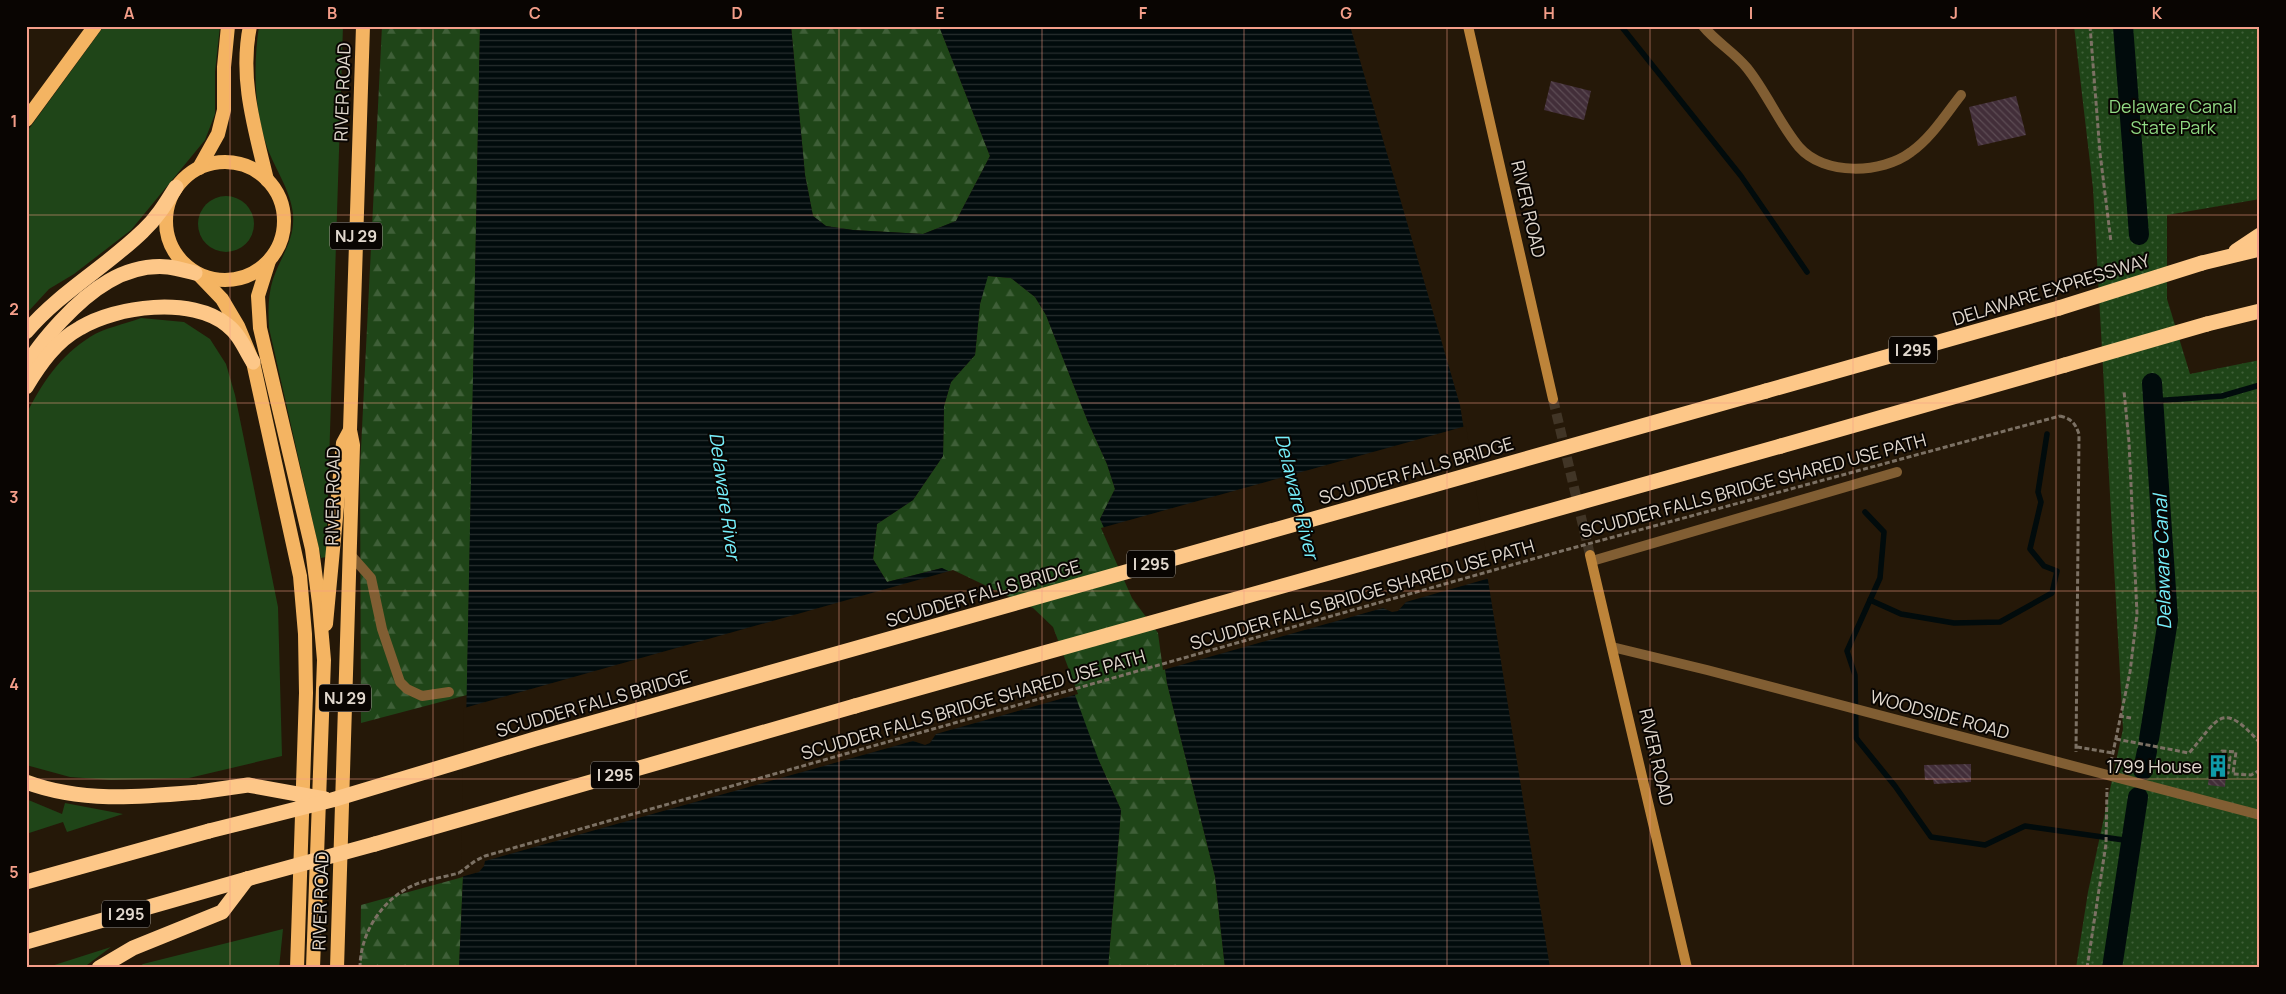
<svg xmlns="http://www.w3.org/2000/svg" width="2286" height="994" font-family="Manrope,sans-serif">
	<defs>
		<pattern id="forest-firs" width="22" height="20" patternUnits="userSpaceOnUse" patternTransform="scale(1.25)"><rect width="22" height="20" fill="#1f4518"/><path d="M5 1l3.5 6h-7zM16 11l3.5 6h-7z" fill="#3f5f38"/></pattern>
		<pattern id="park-dots" width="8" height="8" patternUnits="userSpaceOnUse" patternTransform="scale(1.25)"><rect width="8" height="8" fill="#1f4518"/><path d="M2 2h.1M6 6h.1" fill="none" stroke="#3f5f38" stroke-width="1.8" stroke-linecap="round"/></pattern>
		<pattern id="water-rules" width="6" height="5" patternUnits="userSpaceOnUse" patternTransform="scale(1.25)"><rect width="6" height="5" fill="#010b0c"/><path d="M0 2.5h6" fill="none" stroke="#262e2e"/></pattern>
		<pattern id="building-back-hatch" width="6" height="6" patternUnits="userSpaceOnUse" patternTransform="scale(1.25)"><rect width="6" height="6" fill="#422e39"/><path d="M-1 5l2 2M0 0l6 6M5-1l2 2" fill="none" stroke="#5d4c54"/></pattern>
	</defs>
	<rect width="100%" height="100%" fill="#251808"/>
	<g fill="#1f4518">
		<polygon points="104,26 220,26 215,72 215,114 205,140 131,230 74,274 49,289 26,314 26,133"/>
		<path d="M259 26H343L326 557 321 558 269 328C268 311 268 295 273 279 281 256 295 240 293 214 291 191 275 169 267 147 254 108 253 67 259 26Z"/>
		<circle cx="226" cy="224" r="28"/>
		<path d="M141 318 184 322 210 339 226 364 235 395 278 607 282 756 189 778 111 780 70 777 26 765V415C41 384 60 356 90 337 104 328 125 324 141 318Z"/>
		<polygon points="26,799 62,814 65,803 123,814 67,832 63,822 26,834"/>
		<polygon points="283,929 279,968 137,968 143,964"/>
		<polygon points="111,947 83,968 45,968"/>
	</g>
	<g fill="url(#forest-firs)">
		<polygon points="382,26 480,26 467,695 361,723 360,469"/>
		<polygon points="791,26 939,26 990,156 956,221 923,234 853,230 826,226 813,216 805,175"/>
		<polygon points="987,276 1011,278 1035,297 1046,315 1088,422 1107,464 1115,489 1100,519 1160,632 1167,683 1215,876 1225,968 1108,968 1121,810 1099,761 942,568 887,582 873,559 877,524 913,500 943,456 944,406 951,382 975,355 980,304"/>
		<polygon points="463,877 459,968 360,968 361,905"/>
	</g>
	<polygon fill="url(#park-dots)" points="2074,26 2260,26 2260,199 2167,215 2167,299 2190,374 2260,360 2260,968 2076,968 2088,892 2123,729 2093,188"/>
	<polygon fill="url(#water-rules)" points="480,26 791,26 805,175 813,216 826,226 853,230 923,234 956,221 990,156 939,26 1350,26 1460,405 1550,968 1225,968 1215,876 1167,683 1160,632 1135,597 1100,519 1115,489 1107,464 1088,422 1046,315 1035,297 1011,278 988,276 980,304 975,355 951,382 944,406 943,456 913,500 877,524 873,559 887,582 942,568 1032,610 1051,629 1099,761 1121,810 1108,968 459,968 463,877"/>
	<g fill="#251808">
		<polygon points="1466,426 1490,578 1406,602 1398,611 1392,612 1383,608 1163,670 1158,633 1132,598 1101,528"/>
		<polygon points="953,570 1033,608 1053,627 1078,694 936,734 930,743 925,745 913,741 485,861 484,866 479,872 461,877 464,708"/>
	</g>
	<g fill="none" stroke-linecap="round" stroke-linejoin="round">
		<g stroke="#010b0c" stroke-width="5.5">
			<polyline points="1621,26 1741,176 1807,272"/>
			<polyline points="2153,401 2222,396 2260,385"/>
			<polyline points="1865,512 1884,532 1880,578 1847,651 1855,675 1856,738 1895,786 1931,837 1985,845 2025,826 2131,841"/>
			<polyline points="1870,600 1901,614 1954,623 2000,622 2052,593 2057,571 2044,566 2030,549 2041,502 2038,492 2047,434"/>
		</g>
		<g stroke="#010b0c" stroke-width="20">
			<polyline points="2123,26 2139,235"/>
			<polyline points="2149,739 2168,620 2152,383"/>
			<polyline points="2143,770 2147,751"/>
			<polyline points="2112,968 2138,797"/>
		</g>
	</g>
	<g fill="url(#building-back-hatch)">
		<polygon points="1551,81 1591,91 1584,120 1544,110"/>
		<polygon points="2016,96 2026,135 1978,146 1969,107"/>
		<polygon points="2211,758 2227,759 2225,787 2208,785"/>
		<polygon points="1971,764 1971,782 1934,784 1933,780 1925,780 1924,765"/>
	</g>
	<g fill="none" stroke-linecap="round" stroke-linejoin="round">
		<polyline stroke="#413526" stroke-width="10" stroke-dasharray="10 5" stroke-linecap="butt" points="1553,399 1590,555"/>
		<g stroke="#7c7164" stroke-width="3" stroke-dasharray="5 2.5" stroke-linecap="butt">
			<polyline points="2090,26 2100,153 2111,242"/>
			<path d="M2060 416C2072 419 2075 423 2079 434L2076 752"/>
			<polyline points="2119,716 2131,718"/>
			<path d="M2116 739 2189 753C2219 719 2221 699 2260 743"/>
			<polyline points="2077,747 2113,753"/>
			<polyline points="2222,756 2230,757 2228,773 2226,773"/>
			<polyline points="2221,759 2222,751 2236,752 2233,774 2251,775 2260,770"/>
			<polyline points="2111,762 2130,672 2137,614 2129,442 2124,391"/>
			<path d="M360 968C360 933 382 899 414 885 428 879 445 877 459 873"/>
			<polyline points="2087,968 2106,844 2107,788"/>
		</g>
		<g stroke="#815e33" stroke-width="10">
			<polyline points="349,553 371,578 382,629 400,682 407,689 422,696 449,692"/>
			<polyline points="1592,561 1897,472"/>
		</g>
		<path stroke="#815e33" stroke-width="10" d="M1703 26C1716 42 1734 52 1747 68 1767 93 1779 123 1799 147 1824 176 1882 174 1911 152 1931 138 1946 114 1961 95"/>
		<polyline stroke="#815e33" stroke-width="10" points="1612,647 1707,670 2260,815"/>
		<g stroke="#bd843a" stroke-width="10">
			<polyline points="1468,26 1553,399"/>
			<polyline points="1590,555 1687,968"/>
		</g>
		<g stroke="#f4b462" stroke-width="14">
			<path d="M250 26C239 79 255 129 267 180"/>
			<polyline points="26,120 95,26"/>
			<circle cx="225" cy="221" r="59"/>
			<polyline points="199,168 218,134 224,110 224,67 228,26"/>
			<polyline points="269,261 258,296 260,328 312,549 319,603 324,660 313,968"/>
			<polyline points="198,274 222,299 238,326 253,362 300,576 305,634 306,693 297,968"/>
			<polyline points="326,624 343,443 350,430"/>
			<polyline points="337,968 353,445 350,430 363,26"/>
		</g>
		<g stroke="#fdc788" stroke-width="15">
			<polyline points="2236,251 2260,235"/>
			<polyline points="2202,263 2260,249"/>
			<polyline points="2207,324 2260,311"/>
			<path d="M26 332C60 292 106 267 143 231 157 218 166 203 176 187"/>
			<path d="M26 367C35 350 48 335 61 321 89 291 124 263 168 267 177 268 186 271 195 273"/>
			<path d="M26 387C40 364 56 341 80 328 116 306 192 296 227 325 239 334 245 349 253 362"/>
			<polyline points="1766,391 2059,308"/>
			<polyline points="1781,446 2065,365"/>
			<path d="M26 782C82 803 141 797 199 792"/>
			<polyline points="375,844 855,706"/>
			<polyline points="26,882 209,831"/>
			<polyline points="26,942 247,879"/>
			<polyline points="99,968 133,948 222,912 247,879"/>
		</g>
		<polyline stroke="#7c7164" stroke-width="3" stroke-dasharray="5 2.5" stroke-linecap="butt" points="459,873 475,861 485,856 1547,555 2060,416"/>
		<g stroke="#fdc788" stroke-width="15">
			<polyline points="2059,308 2202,263"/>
			<polyline points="2065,365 2207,324"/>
			<polyline points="855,706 1781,446"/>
			<polyline points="199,792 248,785 325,799"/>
			<polyline points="209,831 332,800 535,739 1766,391"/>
			<polyline points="247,879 375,844"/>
		</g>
	</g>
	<path fill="none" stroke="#f49e89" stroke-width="1" stroke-opacity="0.55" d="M230 26V968M433 26V968M636 26V968M839 26V968M1042 26V968M1244 26V968M1447 26V968M1650 26V968M1853 26V968M2056 26V968M26 215H2260M26 403H2260M26 591H2260M26 779H2260"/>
	<defs>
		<symbol id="building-bare" viewBox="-9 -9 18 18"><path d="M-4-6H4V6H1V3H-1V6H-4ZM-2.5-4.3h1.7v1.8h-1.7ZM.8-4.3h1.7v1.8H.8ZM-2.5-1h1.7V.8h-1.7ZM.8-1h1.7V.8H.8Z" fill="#0f9aa8" stroke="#090502" stroke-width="2.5" paint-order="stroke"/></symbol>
	</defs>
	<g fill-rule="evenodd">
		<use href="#building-bare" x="2202" y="750" width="32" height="32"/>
	</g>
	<g text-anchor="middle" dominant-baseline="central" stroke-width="4" stroke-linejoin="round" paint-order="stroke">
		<g fill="#090502" stroke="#a09991" stroke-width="1">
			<rect x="330" y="222.5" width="52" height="27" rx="4"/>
			<rect x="1889" y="336.5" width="48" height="27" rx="4"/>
			<rect x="1127" y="550.5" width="48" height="27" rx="4"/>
			<rect x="319" y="684.5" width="52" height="27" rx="4"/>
			<rect x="591" y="761.5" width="48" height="27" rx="4"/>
			<rect x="102" y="900.5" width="48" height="27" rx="4"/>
		</g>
		<g font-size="16" font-weight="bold" fill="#e1d8ce">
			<text x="356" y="236">NJ 29</text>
			<text x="1913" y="350">I 295</text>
			<text x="1151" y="564">I 295</text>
			<text x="345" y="698">NJ 29</text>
			<text x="615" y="775">I 295</text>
			<text x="126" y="914">I 295</text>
		</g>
		<g font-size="18" fill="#e1d8ce" stroke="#090502">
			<text transform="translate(342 92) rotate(-88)">RIVER ROAD</text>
			<text transform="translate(1529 209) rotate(77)">RIVER ROAD</text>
			<text transform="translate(2051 289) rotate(-17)">DELAWARE EXPRESSWAY</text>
			<text transform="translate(1416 470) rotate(-16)">SCUDDER FALLS BRIDGE</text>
			<text transform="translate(1753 485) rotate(-15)">SCUDDER FALLS BRIDGE SHARED USE PATH</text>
			<text transform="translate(332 496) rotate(-89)">RIVER ROAD</text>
			<text transform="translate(983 593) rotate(-16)">SCUDDER FALLS BRIDGE</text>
			<text transform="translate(1362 594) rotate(-16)">SCUDDER FALLS BRIDGE SHARED USE PATH</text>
			<text transform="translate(593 703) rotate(-16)">SCUDDER FALLS BRIDGE</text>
			<text transform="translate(973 704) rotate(-16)">SCUDDER FALLS BRIDGE SHARED USE PATH</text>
			<text transform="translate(1940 714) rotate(15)">WOODSIDE ROAD</text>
			<text transform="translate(1657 757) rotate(77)">RIVER ROAD</text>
			<text transform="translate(320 901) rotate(-88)">RIVER ROAD</text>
		</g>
		<g font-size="18" fill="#91da84" stroke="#090502">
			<text x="2173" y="106">Delaware Canal<tspan x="2173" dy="21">State Park</tspan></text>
		</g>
		<g font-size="18" fill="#e1d8ce" stroke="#090502" text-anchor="end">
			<text x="2202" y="766">1799 House</text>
		</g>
		<g font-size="19" font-style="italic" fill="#76effb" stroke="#090502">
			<text transform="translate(725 496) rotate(82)">Delaware River</text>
			<text transform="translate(1297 496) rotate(76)">Delaware River</text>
			<text transform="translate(2162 562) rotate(-92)">Delaware Canal</text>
		</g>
	</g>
	<rect width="2286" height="994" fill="none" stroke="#090502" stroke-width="55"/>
	<rect x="28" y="28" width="2230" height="938" fill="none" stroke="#f49e89" stroke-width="2"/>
	<g font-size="16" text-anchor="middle" font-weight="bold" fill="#f49e89">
		<text x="129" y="19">A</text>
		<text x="332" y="19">B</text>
		<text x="535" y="19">C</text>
		<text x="737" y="19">D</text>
		<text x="940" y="19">E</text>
		<text x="1143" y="19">F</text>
		<text x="1346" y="19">G</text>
		<text x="1549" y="19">H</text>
		<text x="1751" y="19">I</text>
		<text x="1954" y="19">J</text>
		<text x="2157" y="19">K</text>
		<text x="14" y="127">1</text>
		<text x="14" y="315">2</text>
		<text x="14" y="503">3</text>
		<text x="14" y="690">4</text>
		<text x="14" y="878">5</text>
	</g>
</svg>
